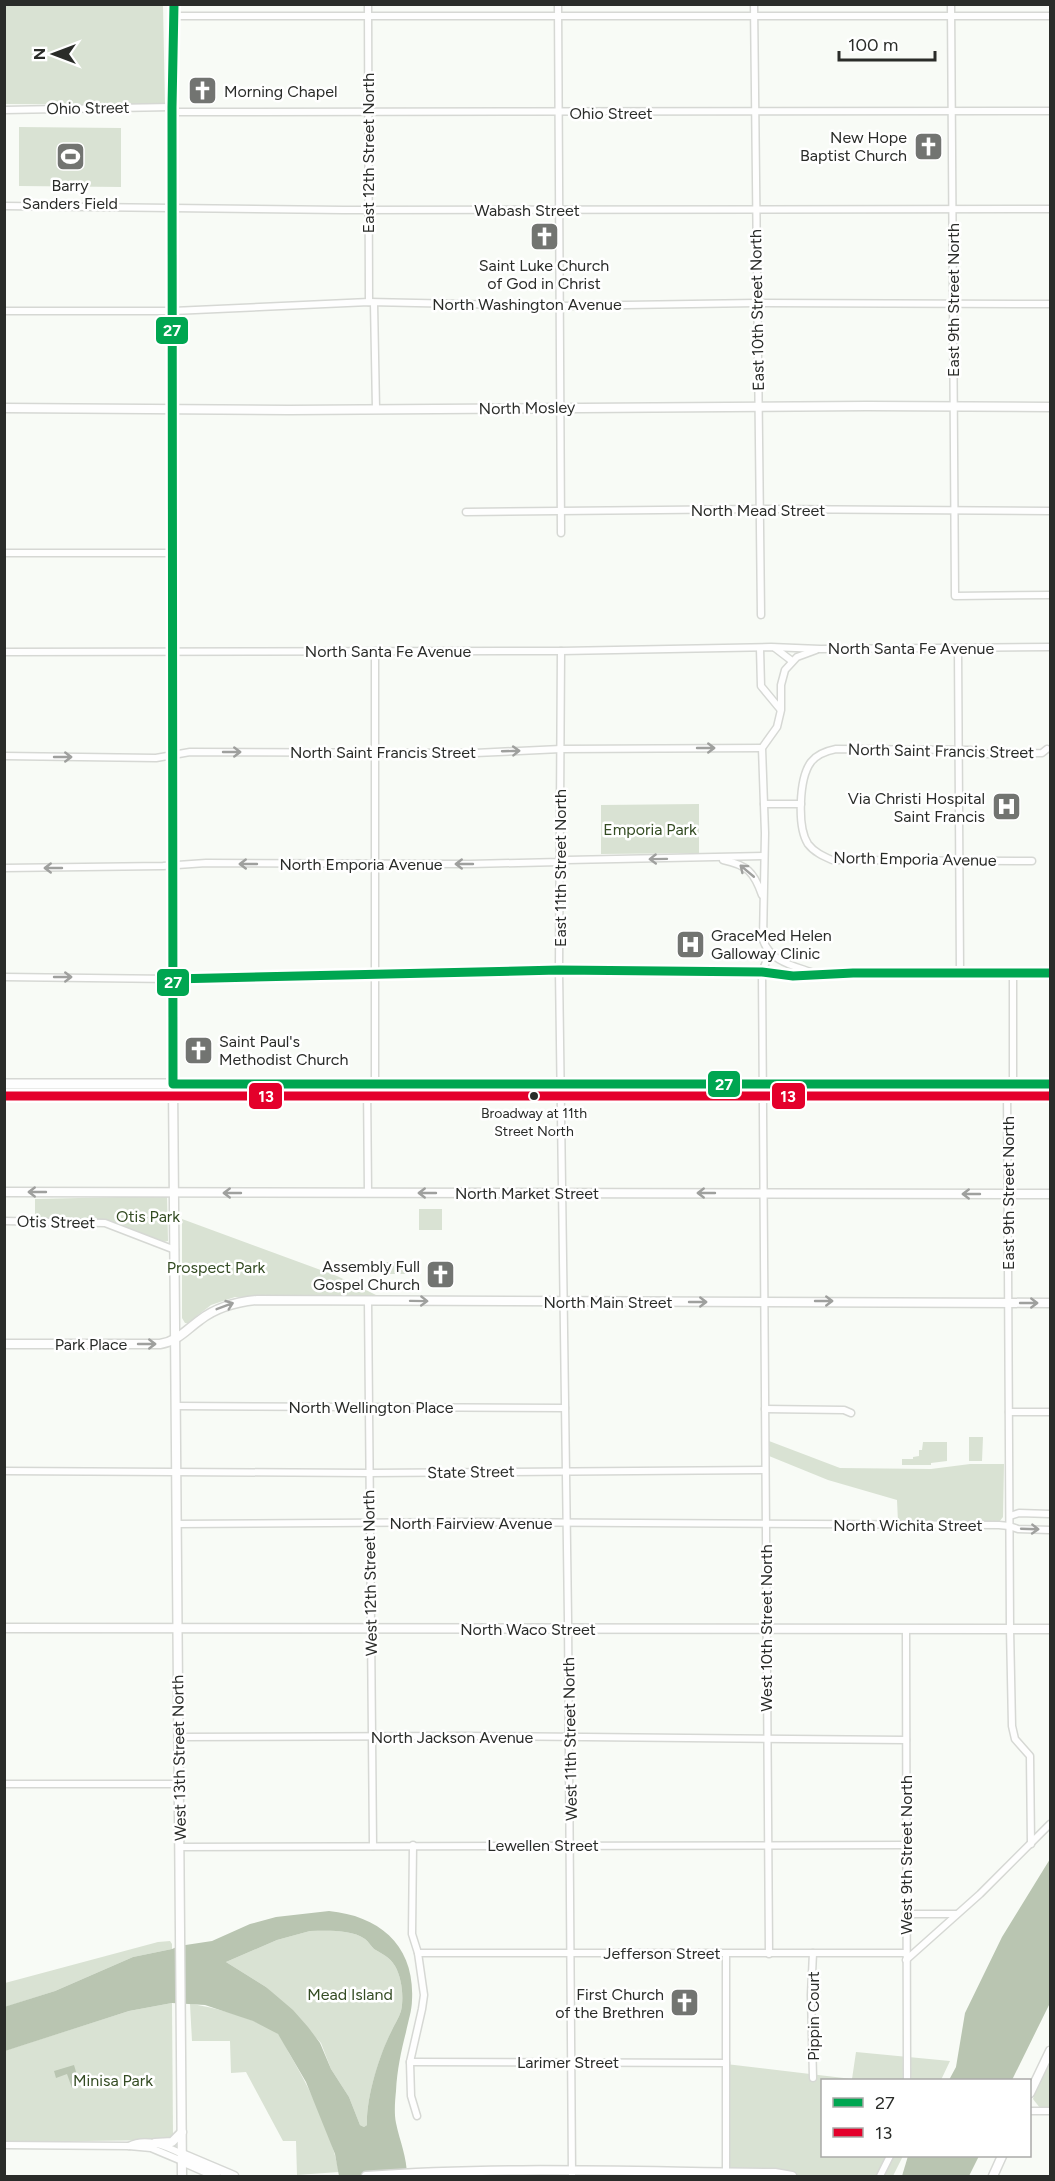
<svg xmlns="http://www.w3.org/2000/svg" width="1055" height="2181" font-family="Figtree,sans-serif">
	<rect width="100%" height="100%" fill="#f8fbf6"/>
	<g fill="#d9e2d3">
		<polygon points="4,5 163,5 165,105 5,104"/>
		<polygon points="19,127 121,128 121,187 19,186"/>
		<polygon points="699,804 699,853 601,854 601,805"/>
		<polygon points="167,1196 168,1241 163,1242 104,1221 35,1220 35,1199"/>
		<rect x="419" y="1209" width="23" height="21"/>
		<polygon points="182,1219 337,1276 376,1295 235,1297 211,1305 188,1323 185,1323 182,1318"/>
		<rect x="357" y="1262" width="60" height="12"/>
		<polygon points="969,1437 983,1437 982,1461 969,1461"/>
		<polygon points="769,1441 840,1468 931,1469 970,1464 1004,1464 1003,1517 999,1522 898,1522 897,1500 828,1480 769,1456"/>
		<polygon points="923,1442 947,1442 947,1461 931,1463 931,1465 902,1465 902,1459 913,1459 913,1457 919,1456 919,1450 922,1450"/>
		<path d="M310 1931C327 1931 350 1929 365 1939 368 1941 371 1946 374 1949 382 1954 390 1957 395 1966 402 1978 404 1998 401 2011 399 2018 394 2025 391 2032 379 2057 366 2098 367 2125L364 2127 360 2125 349 2097 331 2069 321 2043 266 1987 226 1962 277 1940Z"/>
		<polygon points="170,1941 172,1944 172,1949 133,1957 55,1991 5,2007 5,1983 158,1942"/>
		<polygon points="172,2003 173,2136 169,2140 5,2142 4,2051 129,2011"/>
		<path d="M190 2004C212 2006 259 2020 277 2033 282 2037 286 2047 289 2053 310 2089 331 2131 339 2172L297 2175 296 2141H283L246 2072 231 2073 230 2041H192Z"/>
		<polygon points="1050,2048 1050,2108 1040,2108 1033,2099"/>
		<polygon points="856,2052 950,2061 941,2080 822,2080 822,2156 903,2156 893,2176 728,2176 726,2064 852,2079"/>
	</g>
	<g fill="#b9c5b1" fill-rule="evenodd">
		<polygon points="1050,1859 1050,2003 1012,2080 949,2080 956,2067 965,2013 1002,1937"/>
		<path d="M329 1911C380 1916 415 1946 412 2000 412 2010 408 2022 406 2032 401 2051 397 2071 396 2091 395 2101 394 2113 396 2123 400 2142 407 2157 407 2176H339L335 2154 306 2082 278 2034 253 2021 205 2005 172 2003 129 2011 5 2051 4 2007 55 1991 133 1957 172 1949 179 1946 212 1941 250 1924 276 1917ZM310 1931C327 1931 350 1929 365 1939 368 1941 371 1946 374 1949 382 1954 390 1957 395 1966 402 1978 404 1998 401 2011 399 2018 394 2025 391 2032 379 2056 366 2098 367 2125L364 2127 360 2125 349 2097 331 2069 320 2043 308 2027 293 2010 266 1987 226 1962 277 1940Z"/>
		<polygon points="74,2065 80,2085 72,2088 67,2074 56,2078 54,2071"/>
		<polygon points="908,2156 979,2156 969,2176 902,2176"/>
	</g>
	<g fill="none" stroke-linecap="round" stroke-linejoin="round">
		<defs>
			<g id="street">
				<polyline points="368,4 369,302"/>
				<polyline points="558,4 561,533"/>
				<polyline points="754,4 761,615"/>
				<polyline points="951,4 955,596 1050,595"/>
				<polyline points="174,16 1050,16"/>
				<polyline points="4,110 172,107"/>
				<polyline points="172,112 1050,111"/>
				<polyline points="4,206 344,210 1050,209"/>
				<polyline points="374,303 376,409"/>
				<polyline points="4,311 173,311 369,302 560,306 757,303 1050,304"/>
				<polyline points="466,512 760,509 1050,511"/>
				<polyline points="4,553 173,553"/>
				<polyline points="760,648 761,686 780,709"/>
				<polyline points="775,648 792,661"/>
				<polyline points="958,648 960,973"/>
				<polyline points="561,651 559,970 568,1619 572,2176"/>
				<polyline points="4,652 561,651 771,647 820,649 1050,647"/>
				<polyline points="4,756 156,758 190,752 475,753 561,749 762,748"/>
				<polyline points="764,804 801,804"/>
				<path d="M723 860C747 865 754 872 762 895"/>
				<path d="M1032 861 832 860C823 856 814 852 808 844 797 827 799 778 811 762 817 754 826 751 836 749L971 750 986 754 1042 753 1047 749"/>
				<polyline points="4,868 163,866 206,863 470,864 560,862 567,860 764,856"/>
				<polyline points="1013,973 1013,1084"/>
				<path d="M816 974C796 966 771 963 763 940L765 833 762 748 777 727 781 710V685L785 670 797 657 816 650"/>
				<polyline points="4,977 173,979 625,970 762,972 793,976 853,973 1050,973"/>
				<polyline points="367,1083 368,1193"/>
				<polyline points="375,1083 375,651"/>
				<polyline points="1007,1084 1010,1628 1012,1726 1015,1739 1030,1756 1031,1844"/>
				<polyline points="4,1221 105,1223 175,1250"/>
				<polyline points="368,1300 373,1846"/>
				<polyline points="176,1406 565,1408"/>
				<polyline points="765,1409 844,1410 851,1413"/>
				<polyline points="1009,1412 1050,1412"/>
				<polyline points="4,1471 369,1473 765,1470"/>
				<polyline points="1010,1516 1019,1513 1050,1514"/>
				<polyline points="177,1524 472,1522 999,1525 1009,1526 1018,1529 1050,1530"/>
				<polyline points="906,1629 907,2080"/>
				<polyline points="179,1737 468,1736 906,1740"/>
				<polyline points="4,1784 179,1784"/>
				<polyline points="413,1845 412,1934 418,1953 424,1995 422,2009 410,2062 411,2096 417,2116"/>
				<polyline points="181,1847 906,1845"/>
				<polyline points="906,1914 956,1914"/>
				<polyline points="418,1953 906,1953"/>
				<polyline points="813,1953 811,1995 813,2078"/>
				<polyline points="726,1954 726,2175"/>
				<polyline points="769,1954 762,972 770,952"/>
				<polyline points="906,1960 980,1894 1050,1824"/>
				<polyline points="410,2062 726,2063"/>
				<polyline points="1030,2111 1050,2111"/>
				<polyline points="4,2145 129,2146 151,2148 182,2161"/>
				<path d="M129 2146C146 2137 166 2146 182 2154"/>
				<polyline points="880,2176 890,2156"/>
			</g>
			<g id="secondary">
				<polyline points="174,4 172,107 173,1084 182,2176"/>
				<polyline points="4,408 289,410 867,406 1050,407"/>
				<polyline points="4,1192 1050,1194"/>
				<path d="M4 1344H160C178 1341 186 1330 200 1320 217 1307 235 1302 257 1300L1050 1303"/>
				<polyline points="4,1628 1050,1629"/>
				<polyline points="1030,2093 1050,2051"/>
				<polyline points="155,2143 172,2142 182,2132"/>
				<polyline points="182,2154 234,2176"/>
				<polyline points="182,2161 216,2176"/>
				<path d="M366 2176C502 2166 639 2172 775 2173L792 2176"/>
				<polyline points="993,2176 1002,2156"/>
			</g>
			<polyline id="primary" points="4,1084 1050,1084"/>
		</defs>
		<use href="#street" stroke="#d6d8d4" stroke-width="9"/>
		<use href="#secondary" stroke="#d6d8d4" stroke-width="11"/>
		<use href="#primary" stroke="#d6d8d4" stroke-width="12"/>
		<use href="#street" stroke="#fefefe" stroke-width="6"/>
		<use href="#secondary" stroke="#fefefe" stroke-width="8"/>
		<use href="#primary" stroke="#fefefe" stroke-width="9"/>
		<defs>
			<g id="bus-1">
				<polyline points="174,4 172,107 173,1084 1050,1084"/>
				<polyline points="173,979 559,970 762,972 793,976 853,973 1050,973"/>
			</g>
			<polyline id="bus-2" points="4,1096 1050,1096"/>
		</defs>
		<use href="#bus-1" stroke="#fff" stroke-width="14"/>
		<use href="#bus-2" stroke="#fff" stroke-width="14"/>
		<use href="#bus-1" stroke="#00a651" stroke-width="9"/>
		<use href="#bus-2" stroke="#e4002b" stroke-width="9"/>
	</g>
	<defs><path id="oneway-shaft" d="M-6 0H5M1.5-3L5.5 0L1.5 3" fill="none" stroke-width="1.6" stroke-linecap="round" stroke-linejoin="round" transform="scale(1.5)"/></defs>
	<g stroke="#9fa09e">
		<use href="#oneway-shaft" transform="translate(706 748)"/>
		<use href="#oneway-shaft" transform="translate(511 751) rotate(-2)"/>
		<use href="#oneway-shaft" transform="translate(232 752)"/>
		<use href="#oneway-shaft" transform="translate(63 757)"/>
		<use href="#oneway-shaft" transform="translate(658 859) rotate(179)"/>
		<use href="#oneway-shaft" transform="translate(248 864) rotate(-180)"/>
		<use href="#oneway-shaft" transform="translate(464 864) rotate(180)"/>
		<use href="#oneway-shaft" transform="translate(53 868) rotate(180)"/>
		<use href="#oneway-shaft" transform="translate(747 871) rotate(-140)"/>
		<use href="#oneway-shaft" transform="translate(63 977)"/>
		<use href="#oneway-shaft" transform="translate(37 1192) rotate(-180)"/>
		<use href="#oneway-shaft" transform="translate(232 1193) rotate(-180)"/>
		<use href="#oneway-shaft" transform="translate(427 1193) rotate(-180)"/>
		<use href="#oneway-shaft" transform="translate(706 1193) rotate(-180)"/>
		<use href="#oneway-shaft" transform="translate(971 1194) rotate(-180)"/>
		<use href="#oneway-shaft" transform="translate(419 1301) rotate(1)"/>
		<use href="#oneway-shaft" transform="translate(824 1301)"/>
		<use href="#oneway-shaft" transform="translate(698 1302)"/>
		<use href="#oneway-shaft" transform="translate(1029 1303)"/>
		<use href="#oneway-shaft" transform="translate(225 1306) rotate(-21)"/>
		<use href="#oneway-shaft" transform="translate(147 1344)"/>
		<use href="#oneway-shaft" transform="translate(1030 1529) rotate(2)"/>
	</g>
	<defs>
		<symbol id="church-square" viewBox="-11 -11 22 22"><rect x="-9" y="-9" width="18" height="18" rx="4" fill="#727471" stroke="#fff"/><path d="M-1.2-6h2.4v3.5h3.3v2.4h-3.3V6h-2.4V-.1h-3.3v-2.4h3.3Z" fill="#fff"/></symbol>
		<symbol id="stadium-square" viewBox="-11 -11 22 22"><rect x="-9" y="-9" width="18" height="18" rx="4" fill="#727471" stroke="#fff"/><path d="M0-5a6.5 5 0 1 0 0 10a6.5 5 0 1 0 0-10ZM-3.5-1.8h7v3.6h-7Z" fill="#fff"/></symbol>
		<symbol id="hospital-square" viewBox="-11 -11 22 22"><rect x="-9" y="-9" width="18" height="18" rx="4" fill="#727471" stroke="#fff"/><path d="M-5-5h3v3.5h4V-5h3V5h-3V1.5h-4V5h-3Z" fill="#fff"/></symbol>
	</defs>
	<g fill-rule="evenodd">
		<use href="#church-square" x="186" y="74" width="33" height="33"/>
		<use href="#church-square" x="912" y="130" width="33" height="33"/>
		<use href="#stadium-square" x="54" y="140" width="33" height="33"/>
		<use href="#church-square" x="528" y="220" width="33" height="33"/>
		<use href="#hospital-square" x="990" y="790" width="33" height="33"/>
		<use href="#hospital-square" x="674" y="928" width="33" height="33"/>
		<use href="#church-square" x="182" y="1034" width="33" height="33"/>
		<use href="#church-square" x="424" y="1258" width="33" height="33"/>
		<use href="#church-square" x="668" y="1986" width="33" height="33"/>
	</g>
	<circle fill="#2a2c29" stroke="#fff" stroke-width="2" cx="534" cy="1096" r="5"/>
	<g text-anchor="middle" dominant-baseline="central" stroke-width="5" stroke-linejoin="round" paint-order="stroke">
		<g font-size="14" fill="#2a2c29" stroke="#fff">
			<text x="534" y="1113">Broadway at 11th<tspan x="534" dy="18">Street North</tspan></text>
		</g>
		<g font-size="16" fill="#2a2c29" stroke="#fff" text-anchor="end">
			<text x="224" y="91" text-anchor="start">Morning Chapel</text>
			<text x="907" y="137">New Hope<tspan x="907" dy="18">Baptist Church</tspan></text>
			<text x="70" y="185" text-anchor="middle">Barry<tspan x="70" dy="18">Sanders Field</tspan></text>
			<text x="544" y="265" text-anchor="middle">Saint Luke Church<tspan x="544" dy="18">of God in Christ</tspan></text>
			<text x="985" y="798">Via Christi Hospital<tspan x="985" dy="18">Saint Francis</tspan></text>
			<text x="711" y="935" text-anchor="start">GraceMed Helen<tspan x="711" dy="18">Galloway Clinic</tspan></text>
			<text x="219" y="1041" text-anchor="start">Saint Paul's<tspan x="219" dy="18">Methodist Church</tspan></text>
			<text x="420" y="1266">Assembly Full<tspan x="420" dy="18">Gospel Church</tspan></text>
			<text x="664" y="1994">First Church<tspan x="664" dy="18">of the Brethren</tspan></text>
		</g>
		<g font-size="16" fill="#2a2c29" stroke="#fff">
			<text transform="translate(88 108) rotate(-1)">Ohio Street</text>
			<text x="611" y="113">Ohio Street</text>
			<text transform="translate(368 153) rotate(-90)">East 12th Street North</text>
			<text x="527" y="210">Wabash Street</text>
			<text transform="translate(953 300) rotate(-90)">East 9th Street North</text>
			<text x="527" y="304">North Washington Avenue</text>
			<text transform="translate(757 310) rotate(-91)">East 10th Street North</text>
			<text transform="translate(527 408) rotate(-1)">North Mosley</text>
			<text x="758" y="510">North Mead Street</text>
			<text x="911" y="648">North Santa Fe Avenue</text>
			<text x="388" y="651">North Santa Fe Avenue</text>
			<text transform="translate(941 751) rotate(1)">North Saint Francis Street</text>
			<text x="383" y="752">North Saint Francis Street</text>
			<text transform="translate(915 859) rotate(1)">North Emporia Avenue</text>
			<text x="361" y="864">North Emporia Avenue</text>
			<text transform="translate(560 868) rotate(-90)">East 11th Street North</text>
			<text x="527" y="1193">North Market Street</text>
			<text transform="translate(1008 1193) rotate(-90)">East 9th Street North</text>
			<text transform="translate(56 1222) rotate(1)">Otis Street</text>
			<text x="608" y="1302">North Main Street</text>
			<text x="91" y="1344">Park Place</text>
			<text x="371" y="1407">North Wellington Place</text>
			<text transform="translate(471 1472) rotate(-1)">State Street</text>
			<text x="471" y="1523">North Fairview Avenue</text>
			<text x="908" y="1525">North Wichita Street</text>
			<text transform="translate(370 1573) rotate(-91)">West 12th Street North</text>
			<text transform="translate(766 1628) rotate(-90)">West 10th Street North</text>
			<text x="528" y="1629">North Waco Street</text>
			<text x="452" y="1737">North Jackson Avenue</text>
			<text transform="translate(570 1739) rotate(-91)">West 11th Street North</text>
			<text transform="translate(179 1758) rotate(-91)">West 13th Street North</text>
			<text x="543" y="1845">Lewellen Street</text>
			<text transform="translate(906 1855) rotate(-90)">West 9th Street North</text>
			<text x="662" y="1953">Jefferson Street</text>
			<text transform="translate(813 2016) rotate(-90)">Pippin Court</text>
			<text x="568" y="2062">Larimer Street</text>
		</g>
		<g font-size="16" fill="#344c23" stroke="#fff">
			<text x="650" y="829">Emporia Park</text>
			<text x="148" y="1216">Otis Park</text>
			<text x="216" y="1267">Prospect Park</text>
			<text x="350" y="1994">Mead Island</text>
			<text x="113" y="2080">Minisa Park</text>
		</g>
	</g>
	<g stroke="#fff" stroke-width="2">
		<rect x="155" y="316" width="34" height="29" rx="6" fill="#00a651"/>
		<rect x="156" y="968" width="34" height="29" rx="6" fill="#00a651"/>
		<rect x="707" y="1070" width="34" height="28" rx="6" fill="#00a651"/>
		<rect x="248" y="1082" width="35" height="28" rx="6" fill="#e4002b"/>
		<rect x="771" y="1082" width="35" height="28" rx="6" fill="#e4002b"/>
	</g>
	<g font-size="16" text-anchor="middle" font-weight="bold" fill="#fff">
		<text x="172" y="336">27</text>
		<text x="173" y="988">27</text>
		<text x="724" y="1090">27</text>
		<text x="266" y="1102">13</text>
		<text x="788" y="1102">13</text>
	</g>
	<rect width="1055" height="2181" fill="none" stroke="#2a2c29" stroke-width="12"/>
	<rect x="821" y="2079" width="210" height="78" fill="#ffffff" stroke="#aaaba9" stroke-width="1.5"/>
	<rect x="833" y="2098" width="30" height="9" fill="#00a651" stroke="#aaaba9" stroke-width="1.5"/>
	<text x="875" y="2109" font-size="18" fill="#2a2c29">27</text>
	<rect x="833" y="2128" width="30" height="9" fill="#e4002b" stroke="#aaaba9" stroke-width="1.5"/>
	<text x="875" y="2139" font-size="18" fill="#2a2c29">13</text>
	<g transform="translate(54 54) rotate(270)" stroke="#ffffff" stroke-width="4.5" paint-order="stroke">
	<path d="M0-4.5L10 22L0 15L-10 22Z" fill="#2a2c29"/>
	<text y="-9" font-size="16" font-weight="bold" text-anchor="middle" fill="#2a2c29">N</text>
	</g>
	<path d="M839 51v9h96v-9" fill="none" stroke="#2a2c29" stroke-width="3"/>
	<text x="848" y="51" font-size="18" fill="#2a2c29" stroke="#ffffff" stroke-width="4.5" paint-order="stroke">100 m</text>
</svg>
